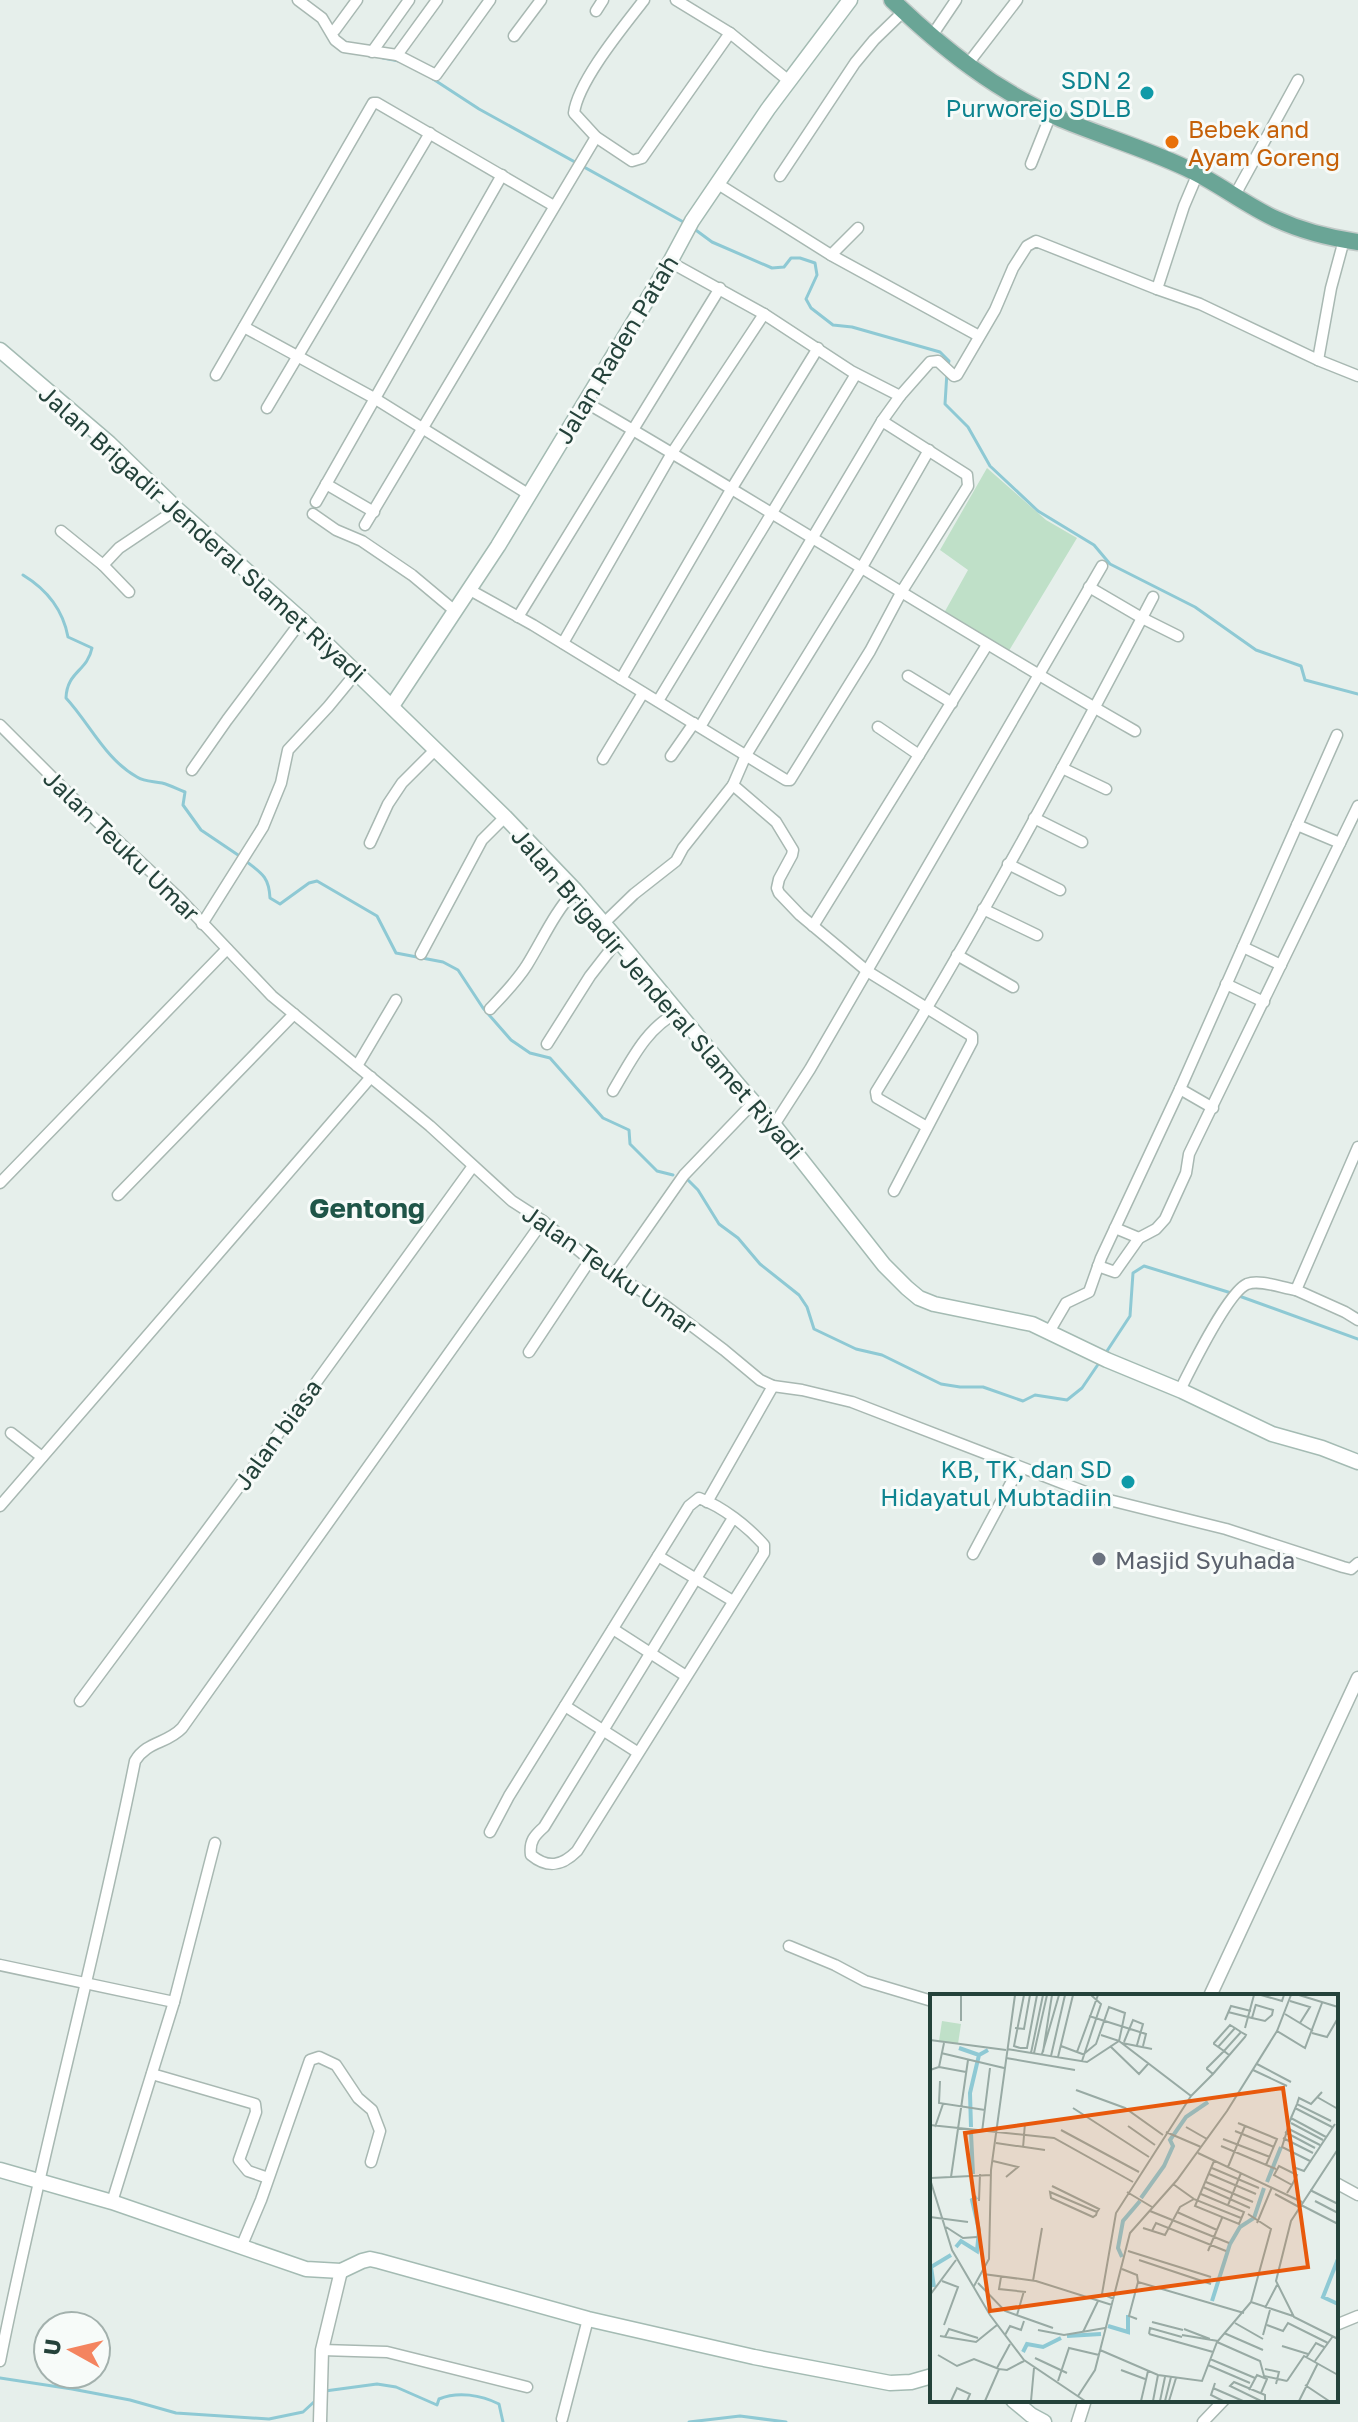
<svg xmlns="http://www.w3.org/2000/svg" width="1358" height="2422" font-family="'Golos Text',sans-serif">
	<rect width="100%" height="100%" fill="#e6efeb"/>
	<polygon fill="#bfe0c8" points="987,468 1046,520 1077,538 1007,654 944,613 968,570 940,550"/>
	<g fill="none" stroke-linecap="round" stroke-linejoin="round">
		<g stroke="#8ec9d4" stroke-width="3">
			<polyline points="383,58 399,61"/>
			<polyline points="433,79 479,109 687,224"/>
			<polyline points="693,228 712,242 772,268 784,267 791,258 800,258 815,263 817,275 806,299 811,308 833,325 852,327 940,352 949,361 948,365"/>
			<polyline points="947,372 945,404 968,427 990,466 1038,511 1094,545 1110,564 1195,607 1256,650 1301,666 1305,680 1358,694"/>
			<path d="M23 575C46 589 63 610 68 637L92 648C87 672 67 671 66 698 90 724 105 759 137 777 145 782 153 781 162 783 170 785 177 789 185 792L183 805 201 830 241 857"/>
			<path d="M247 862C263 874 269 878 270 898L280 904 309 883 317 881 377 916 396 953 443 962 458 970 483 1008 511 1040 530 1053 550 1058 603 1118 629 1130 630 1144 657 1171 673 1175"/>
			<polyline points="686,1178 698,1190 719,1224 738,1238 760,1264 799,1295 807,1307 814,1329 856,1349 882,1355 941,1384 960,1387 983,1387 1023,1401 1035,1395 1067,1400 1082,1388 1099,1363"/>
			<polyline points="1105,1354 1130,1316 1133,1273 1144,1266 1228,1292 1358,1339"/>
			<polyline points="0,2378 72,2389 130,2400 176,2413 269,2419 303,2412 315,2401"/>
			<path d="M325 2391 377 2384 396 2387 437 2405 439 2399C458 2391 481 2395 499 2404L503 2422"/>
			<polyline points="689,2422 740,2416 786,2422"/>
		</g>
		<defs>
			<g id="minor">
				<polyline points="298,0 322,18 335,40 344,47 397,55 436,75 490,0"/>
				<path d="M644 0C624 26 578 81 574 113L596 137 632 161 642 158 730 33"/>
				<polyline points="676,0 730,33 789,81"/>
				<polyline points="596,11 603,0"/>
				<polyline points="332,31 335,30 357,0"/>
				<polyline points="514,36 541,0"/>
				<polyline points="931,37 956,0"/>
				<polyline points="372,52 409,0"/>
				<polyline points="397,55 437,0"/>
				<polyline points="967,65 1017,0"/>
				<polyline points="1031,164 1051,114"/>
				<polyline points="780,176 855,63 874,40 904,11"/>
				<polyline points="718,184 831,255 979,336"/>
				<polyline points="1235,195 1298,80"/>
				<polyline points="831,255 858,228"/>
				<polyline points="670,262 764,314 851,371 900,396 882,421"/>
				<polyline points="1157,289 1184,206 1198,173"/>
				<polyline points="244,327 374,398 528,494"/>
				<polyline points="1318,360 1331,288 1344,240"/>
				<polyline points="216,375 373,103 377,103 554,206"/>
				<polyline points="900,396 930,362 938,361 954,376 957,375 995,310 1013,268 1027,246 1036,241 1157,289 1200,304 1318,360 1358,376"/>
				<path d="M585 402C770 509 950 625 1135 731"/>
				<polyline points="267,408 430,133"/>
				<polyline points="326,484 374,512"/>
				<polyline points="316,502 502,175"/>
				<polyline points="313,514 336,530 362,541 412,575 455,611"/>
				<polyline points="365,525 596,137"/>
				<polyline points="61,531 103,565 129,592"/>
				<polyline points="103,565 119,548 177,509"/>
				<polyline points="1089,587 1142,618 1178,636"/>
				<polyline points="470,590 533,625 786,780 790,780 870,651 902,591 968,486 967,475 882,421 700,727"/>
				<polyline points="518,617 720,288"/>
				<polyline points="563,643 672,453 764,314"/>
				<polyline points="908,676 952,703"/>
				<polyline points="621,679 732,488 818,348"/>
				<polyline points="658,701 856,374"/>
				<polyline points="0,725 85,810 179,898 272,996 430,1126 512,1201 543,1221 590,1260 663,1304 724,1350 760,1380 773,1386 802,1390 852,1402 1101,1498 1226,1529 1343,1567 1351,1569 1358,1563"/>
				<polyline points="878,727 919,755"/>
				<polyline points="671,756 694,723"/>
				<polyline points="603,759 643,693"/>
				<polyline points="1062,768 1106,789"/>
				<polyline points="192,770 227,720 302,620"/>
				<polyline points="1034,818 1082,842"/>
				<polyline points="1297,825 1340,843"/>
				<polyline points="370,843 388,804 402,783 436,749"/>
				<polyline points="1008,864 1060,890"/>
				<polyline points="983,909 1037,935"/>
				<polyline points="604,923 634,894 676,861 683,848 733,785"/>
				<polyline points="202,924 263,827 281,783 288,750 328,707 356,673"/>
				<polyline points="813,926 987,645"/>
				<polyline points="1243,947 1281,965"/>
				<polyline points="421,954 482,840 505,817"/>
				<polyline points="957,955 1013,987"/>
				<polyline points="1226,984 1264,1002"/>
				<path d="M490 1009C503 995 517 981 527 965 543 939 554 913 575 890"/>
				<polyline points="547,1044 590,976 618,940"/>
				<polyline points="357,1066 396,1000"/>
				<polyline points="1180,1089 1213,1108"/>
				<path d="M613 1091C631 1061 646 1028 678 1012"/>
				<polyline points="774,1125 810,1069 1102,566"/>
				<path d="M927 1127 877 1098 876 1092C975 932 1065 765 1153 597"/>
				<polyline points="0,1183 227,949"/>
				<polyline points="894,1191 972,1042 972,1036 867,971 800,915 779,893 777,888 779,879 792,855 793,850 776,822 733,785 746,755 862,567 929,450"/>
				<polyline points="118,1195 294,1014"/>
				<polyline points="1115,1228 1139,1238"/>
				<polyline points="1098,1266 1115,1272 1139,1238 1156,1229 1165,1219 1186,1173 1189,1154 1358,806"/>
				<polyline points="614,1275 684,1175 754,1102"/>
				<polyline points="1296,1290 1345,1312 1358,1320"/>
				<polyline points="1049,1332 1066,1303 1089,1292 1101,1258 1180,1089 1337,735"/>
				<polyline points="529,1352 590,1260"/>
				<path d="M1180 1390C1190 1370 1228 1292 1247 1284 1260 1279 1282 1288 1296 1290L1358 1147"/>
				<polyline points="11,1433 42,1457"/>
				<polyline points="707,1502 773,1386"/>
				<polyline points="0,1506 371,1077"/>
				<polyline points="973,1554 1019,1468"/>
				<polyline points="658,1556 733,1601"/>
				<polyline points="613,1629 686,1676"/>
				<polyline points="80,1701 307,1395 473,1166"/>
				<polyline points="565,1706 637,1752"/>
				<path d="M490 1832 509 1796 689 1506 699 1498C723 1507 747 1526 764 1545V1553L577 1851C562 1866 548 1869 531 1855 529 1841 535 1835 544 1827L733 1518"/>
				<polyline points="789,1946 835,1965 865,1981 932,2001"/>
				<polyline points="0,1965 174,2002"/>
				<polyline points="152,2074 255,2104 256,2112 239,2160 248,2171 268,2178"/>
				<polyline points="1336,2183 1358,2195"/>
				<polyline points="112,2202 174,2002 215,1843"/>
				<polyline points="242,2245 261,2200 310,2060 319,2057 336,2065 358,2098 372,2110 380,2131 371,2162"/>
				<polyline points="1336,2325 1358,2316"/>
				<polyline points="322,2350 387,2352 527,2387"/>
				<path d="M0 2361C40 2159 95 1962 135 1761 147 1741 167 1744 182 1728L543 1221"/>
				<polyline points="562,2419 588,2319"/>
				<polyline points="1203,2422 1224,2400"/>
			</g>
			<g id="tertiary">
				<polyline points="1210,1996 1358,1678"/>
				<polyline points="320,2422 322,2350 341,2271"/>
				<polyline points="1078,2422 1085,2400"/>
			</g>
			<g id="secondary">
				<polyline points="0,350 109,443 177,509 302,620 505,817 575,890 618,940 740,1087 774,1125 884,1265 907,1288 919,1298 934,1304 1032,1324 1107,1360 1182,1391 1272,1434 1322,1448 1358,1462"/>
				<polyline points="392,706 498,546 670,262 692,221 768,109 850,0"/>
				<polyline points="0,2170 112,2202 306,2269 341,2271 362,2261 370,2259 379,2261 588,2319 754,2357 890,2383 911,2382 932,2376"/>
				<polyline points="1013,2400 1031,2415 1044,2422"/>
			</g>
			<path id="primary" d="M892 0C943 49 996 91 1061 119 1102 136 1146 149 1186 168 1217 182 1245 205 1276 219 1302 231 1330 238 1358 242"/>
		</defs>
		<use href="#minor" stroke="#a8b8b2" stroke-width="13"/>
		<use href="#tertiary" stroke="#a8b8b2" stroke-width="15"/>
		<use href="#secondary" stroke="#a4bbb3" stroke-width="17"/>
		<use href="#primary" stroke="#c2cac8" stroke-width="19"/>
		<use href="#minor" stroke="#fff" stroke-width="10"/>
		<use href="#tertiary" stroke="#fff" stroke-width="12"/>
		<use href="#secondary" stroke="#fff" stroke-width="14"/>
		<use href="#primary" stroke="#6aa596" stroke-width="16"/>
	</g>
	<g fill="#0f9aa8" stroke="#f7fbf9" stroke-width="3">
		<circle cx="1147" cy="93" r="8"/>
		<circle cx="1128" cy="1482" r="8"/>
	</g>
	<circle fill="#e8710a" stroke="#f7fbf9" stroke-width="3" cx="1172" cy="142" r="8"/>
	<circle fill="#6b7280" stroke="#f7fbf9" stroke-width="3" cx="1099" cy="1559" r="8"/>
	<g text-anchor="middle" dominant-baseline="central" stroke-width="6" stroke-linejoin="round" paint-order="stroke">
		<g font-size="24" fill="#0d838f" stroke="#f7fbf9" text-anchor="end">
			<text x="1131" y="79">SDN 2<tspan x="1131" dy="28">Purworejo SDLB</tspan></text>
			<text x="1112" y="1468">KB, TK, dan SD<tspan x="1112" dy="28">Hidayatul Mubtadiin</tspan></text>
		</g>
		<g font-size="24" fill="#c56008" stroke="#f7fbf9" text-anchor="start">
			<text x="1188" y="128">Bebek and<tspan x="1188" dy="28">Ayam Goreng</tspan></text>
		</g>
		<g font-size="24" fill="#24423a" stroke="#f7fbf9">
			<text transform="translate(616 349) rotate(-59)">Jalan Raden Patah</text>
			<text transform="translate(203 533) rotate(42)">Jalan Brigadir Jenderal Slamet Riyadi</text>
			<text transform="translate(122 845) rotate(44)">Jalan Teuku Umar</text>
			<text transform="translate(658 993) rotate(49)">Jalan Brigadir Jenderal Slamet Riyadi</text>
			<text transform="translate(610 1269) rotate(35)">Jalan Teuku Umar</text>
			<text transform="translate(277 1434) rotate(-54)">Jalan biasa</text>
		</g>
		<g font-size="24" fill="#5b616d" stroke="#f7fbf9" text-anchor="start">
			<text x="1115" y="1559">Masjid Syuhada</text>
		</g>
		<g font-size="28" font-weight="bold" fill="#1f5548" stroke="#f7fbf9">
			<text x="367" y="1207">Gentong</text>
		</g>
	</g>
	<g transform="translate(930 1994)">
		<rect width="408" height="408" fill="#e6efeb"/>
		<path d="M12 27 31 30 28 50 9 47Z" fill="#bfe0c8"/>
		<path fill="none" stroke="#8ec9d4" stroke-width="4" d="M29 54 49 61 58 56M41 133 40 99 49 61M41 139 43 180M337 188 351 153M211 204 234 172 243 152 240 146 256 123 278 108M26 253 31 247 47 257 49 236 42 206 47 203M192 263 188 254 193 227 210 207M408 265 393 303 408 310M4 293 1 273 21 261M282 307 300 250 310 233 324 224 334 194M178 332 198 338V321M137 342 171 340M93 358 97 350 113 353 131 344"/>
		<path fill="none" stroke="#98aaa4" stroke-width="2" d="M31 1V27M331 1 352 7 354 1M369 1 408 13M360 7 380 13 370 29M298 18 322 24 326 10M355 20 383 37M159 22 216 40 213 52M322 24 335 27 342 21 343 16 326 11M295 26 301 12 321 17M85 34 94 35 100 1M315 34 324 1M347 37 375 54 392 9M382 39 397 43 408 24M0 46 76 56M194 48 203 26 213 30 207 51M192 49 222 55M131 52 155 61M180 52 209 80 218 70M288 53 305 34M90 54H97L107 1M90 54 84 52 94 1M77 55 157 68 189 47 261 102 186 219 172 300 184 305M113 58 122 1M147 58 168 1M11 59 74 74M101 59 113 1M104 59 117 1M155 59 166 50 179 13 195 19 189 47 171 41M112 60 129 1M299 61 294 57 284 50V49L300 31 305 34 311 38 316 41 315 43 283 80 277 75V74L294 57 311 38M121 62 135 1M128 63 143 1M76 64 145 76M152 67 171 10 161 1M327 70 361 88M9 73 36 78M0 76 9 73 14 49M323 76 357 92M10 87 9 109 55 116M146 96 195 114 233 141M261 102 283 80M387 103 408 115M367 110 369 104 381 110 392 98M143 114 219 163M365 114 402 133M361 124 367 110 401 127M308 129 347 145 336 171M361 129 393 146M0 131 124 144 203 188M198 132 225 151M5 133 13 110M256 133 277 145M359 135 390 151M131 136 209 178M305 137 344 153M52 138 60 74M236 138 271 153M355 138 385 154M353 144 383 159M293 145 340 163M66 149 115 156M291 152 346 175M93 154 95 129M408 155 361 227 346 287 364 323 408 345M268 159 372 208M63 167 88 173 76 183M380 167 352 153 361 124 396 143M298 173 315 132M363 173 374 177 405 130M282 174 329 194M279 180 326 200M21 183 38 66M1 184 61 181M0 185 22 256 60 321 94 366 155 407M276 188 323 208M243 190 264 205M122 192 169 215 167 218 166 221 163 223 121 204 120 198 167 218M273 193 320 214M380 196 408 210M197 198 222 213M357 199 362 191 367 181 349 172 344 181 362 191M271 200 314 218 309 230 265 212 284 167M345 200 369 213M49 207 50 180M385 207 408 219M298 211 311 179M371 211 408 230M220 217 299 249M247 218 287 236M318 220 341 235 321 308M0 223 38 228M327 229 342 193M16 233 33 244 47 243M213 234 235 241 250 213 264 205 311 224M222 237 226 229 296 257M198 257 281 283M278 257 292 224M209 266 281 290M192 275 207 281 208 288 314 319M53 280 106 287 182 311M71 283 69 295 96 298M12 287 28 293 14 331M103 287 112 234M48 289 75 317 123 334M44 292 59 265 61 176 85 1M0 301 26 266M335 314 347 291M87 321 94 297M207 325 199 322 208 288M222 328 253 336M305 329 333 345M337 331 353 337 358 329 398 349M254 335 280 345M108 336 134 341 175 334M153 338 168 307M294 339 333 356M219 340 283 358M219 340 220 334 252 343M75 341 80 332 91 336 94 327M252 341 288 347M333 341 340 316M10 342 46 348 67 331M15 343 19 335 48 344M287 348 330 367 334 382 357 387M352 352 378 360M170 356 228 381 272 387 287 348 321 308 363 322M8 361 27 372 44 365 69 375M105 364 137 379M376 364 386 349 394 353M280 365 325 384M385 367 403 342M278 371 320 389M67 374 80 350M335 375 349 378 346 390M191 376 215 385M128 387 139 354 169 361M357 387 374 362 408 381M285 389 281 401 293 407M375 391 399 407M283 394 313 407M319 396 327 381 337 385 331 399M148 402 165 376 200 239 247 186 297 117 347 37 361 1M21 407 27 394 40 400 37 407M55 407 69 375 77 376 94 367M101 407 104 374M211 407 218 377M223 407 228 381M230 407 235 383M235 407 241 383M239 407 246 384M331 407 300 392 304 388 335 401V407M369 407 388 369"/>
		<path fill="#e8590c" fill-opacity="0.15" stroke="#e8590c" stroke-width="4" d="M353 94 378 273 60 317 35 139Z"/>
		<rect width="408" height="408" fill="none" stroke="#24423a" stroke-width="4"/>
	</g>
	<g transform="translate(72 2350) rotate(278)"><circle r="38" fill="#f7fbf9" stroke="#a3b1ad" stroke-width="2"/>
	<path d="M0-6L14 30L0 20L-14 30Z" fill="#f4845f"/>
	<text y="-12" font-size="22" font-weight="bold" text-anchor="middle" fill="#24423a">U</text>
	</g>
</svg>
